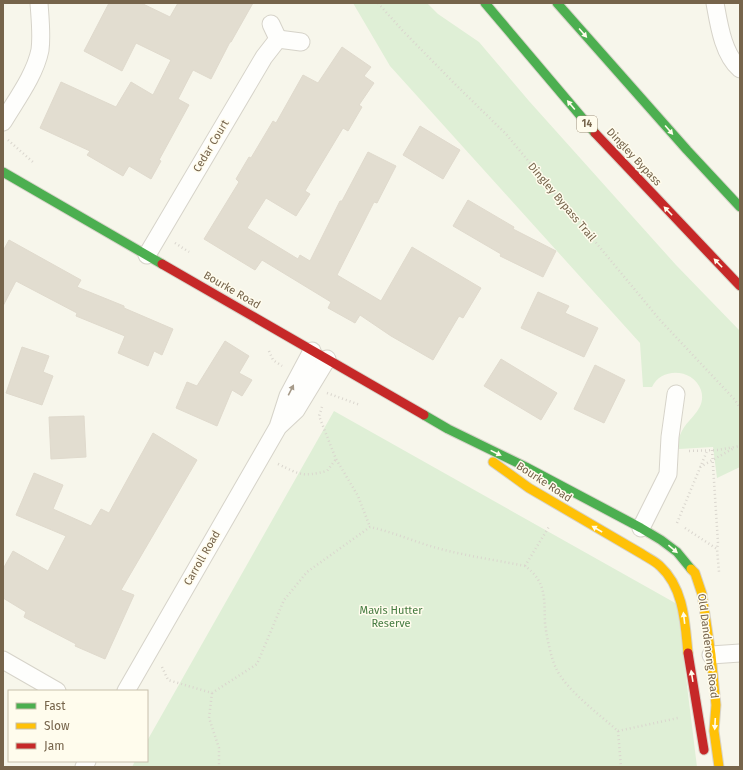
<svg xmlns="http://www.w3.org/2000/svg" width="743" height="770" font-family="'Fira Sans',sans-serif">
	<rect width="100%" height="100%" fill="#f7f6eb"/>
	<g fill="#dfefd6">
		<path d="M353 3H427L438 14 479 42 529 101 676 265 740 331V467L717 478 713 447 679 449C679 443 678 438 681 433 687 418 707 410 701 390 693 368 661 367 652 387H643L640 343 390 66Z"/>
		<polygon points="334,411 677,604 697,767 132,767 135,761 147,761 147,741"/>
	</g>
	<g fill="#e2ddd0" stroke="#e0dacd">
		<polygon points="109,3 141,3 170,17 178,3 253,3 231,42 230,42 211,79 193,70 178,99 189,105 159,160 161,161 151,179 129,166 123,176 87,155 90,151 40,128 61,82 116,107 131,82 153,95 171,60 136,43 122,71 84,51"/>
		<polygon points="342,47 371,67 364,76 374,83 359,105 362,107 348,131 343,128 305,191 310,194 296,216 266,198 247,228 298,259 300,255 310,261 340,201 342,201 368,152 396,166 377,203 374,202 337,275 381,301 412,247 481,288 463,318 459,316 433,360 391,336 360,315 355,323 328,308 331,302 262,260 255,270 204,239 239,182 236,179 249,157 251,158 273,121 276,123 303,75 318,83"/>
		<polygon points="420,126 460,150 443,179 403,155"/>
		<polygon points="468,200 514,227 513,229 556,251 543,277 500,256 501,254 453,226"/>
		<polygon points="9,240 81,280 77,287 124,306 124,308 173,329 162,355 154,351 148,366 118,353 125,336 76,316 77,313 16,281 3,306 3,251"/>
		<polygon points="538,292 569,306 565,313 598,328 584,357 521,328"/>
		<polygon points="225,341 249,356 239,373 252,380 242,396 232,390 217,426 176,408 187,382 197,386"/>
		<polygon points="22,347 49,356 43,372 53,376 42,405 6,393"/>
		<polygon points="501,359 557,393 541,420 484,386"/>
		<polygon points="595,365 625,380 604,423 574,409"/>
		<polygon points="84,416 86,457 51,459 49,417"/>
		<polygon points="153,433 197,460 121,590 134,595 105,659 75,646 76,644 24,617 26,612 3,598 3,569 13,551 48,571 66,536 16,515 34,473 63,485 53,509 91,526 101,509 109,513"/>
	</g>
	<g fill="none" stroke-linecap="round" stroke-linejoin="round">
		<defs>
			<g id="street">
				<path d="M715 3C719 25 723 54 740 69"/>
				<polyline points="271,24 278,39"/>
				<polyline points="278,39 301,42"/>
				<path d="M3 122C16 100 35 75 40 50 42 35 40 18 39 3"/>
				<polyline points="147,255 264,57 278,39"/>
				<polyline points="280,425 296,410 327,359"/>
				<polyline points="641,528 668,474 670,437 676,394"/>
				<polyline points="711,655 740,653"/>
				<polyline points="3,660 57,691"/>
				<polyline points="126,691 278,427 288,396 312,351"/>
				<polyline points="84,767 87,761"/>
			</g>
			<g id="fast">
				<polyline points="485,3 595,133"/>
				<polyline points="557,3 687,150 740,207"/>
				<polyline points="3,172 162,264"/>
				<polyline points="424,415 448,429 526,467 641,528 661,540 677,552 691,569"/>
			</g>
			<g id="slow">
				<path d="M493 462 529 488 642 554C648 558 655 561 660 566 684 588 685 623 688 653"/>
				<polyline points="691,569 695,573 702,594 711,655 716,705 714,731 719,767"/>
			</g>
			<g id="jam">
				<polyline points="595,133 740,286"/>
				<polyline points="162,264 424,415"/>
				<polyline points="688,653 704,750"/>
			</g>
		</defs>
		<use href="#street" stroke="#d6d3c9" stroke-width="19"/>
		<use href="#fast" stroke="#d7d3c9" stroke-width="11"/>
		<use href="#slow" stroke="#d7d3c9" stroke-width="11"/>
		<use href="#jam" stroke="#d7d3c9" stroke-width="11"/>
		<g stroke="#dad6ce" stroke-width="2.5" stroke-dasharray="1 3" stroke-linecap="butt">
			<polyline points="378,3 402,30 454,83 506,134 660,320 735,400 740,408"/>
			<polyline points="8,140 34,163"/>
			<polyline points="175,243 189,252"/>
			<polyline points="269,351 273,360 282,366"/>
			<polyline points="327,393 360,405"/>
			<polyline points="322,407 319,416 336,459 358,496 370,527"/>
			<polyline points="712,450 718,543 717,549"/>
			<polyline points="689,451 718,450 740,446"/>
			<path d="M278 464C301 475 302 477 327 471L336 459"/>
			<polyline points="700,467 734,448"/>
			<polyline points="677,523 707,451"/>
			<polyline points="685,528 717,549 719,572"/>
			<polyline points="525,566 550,525"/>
			<path d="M162 667 168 680 212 693 257 664 284 600 307 572 370 527C393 532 415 542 437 548 466 556 496 560 525 566 547 582 544 599 545 623 546 633 551 659 556 668 565 689 600 715 618 731L621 767"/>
			<polyline points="212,693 209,718 219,748 219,767"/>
			<polyline points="618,731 678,718"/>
		</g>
		<use href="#street" stroke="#fefefc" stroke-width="17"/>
		<use href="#fast" stroke="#4caf50" stroke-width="9"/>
		<use href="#slow" stroke="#ffc107" stroke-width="9"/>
		<use href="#jam" stroke="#c62828" stroke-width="9"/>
	</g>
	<defs><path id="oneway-solid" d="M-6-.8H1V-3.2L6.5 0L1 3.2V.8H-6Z"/></defs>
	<g fill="#fffced">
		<use href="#oneway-solid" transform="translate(583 33) rotate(49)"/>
		<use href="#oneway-solid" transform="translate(571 105) rotate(-130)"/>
		<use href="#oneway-solid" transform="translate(669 130) rotate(49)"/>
		<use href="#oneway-solid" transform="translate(668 211) rotate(-134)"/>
		<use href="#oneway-solid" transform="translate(718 263) rotate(-134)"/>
		<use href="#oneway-solid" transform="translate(496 453) rotate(26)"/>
		<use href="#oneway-solid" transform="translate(597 529) rotate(-150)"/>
		<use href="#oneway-solid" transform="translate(673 549) rotate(40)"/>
		<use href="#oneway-solid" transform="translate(684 618) rotate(-97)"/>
		<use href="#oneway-solid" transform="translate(692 676) rotate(-99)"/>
		<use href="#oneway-solid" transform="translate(715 724) rotate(93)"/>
	</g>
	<use fill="#a69a89" href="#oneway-solid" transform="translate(291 390) rotate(-63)"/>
	<g text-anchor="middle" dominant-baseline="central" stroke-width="3" stroke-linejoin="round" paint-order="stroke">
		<rect fill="#fffced" stroke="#9f927c" stroke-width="1" x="577" y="116" width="20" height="16" rx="3"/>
		<g font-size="10" font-weight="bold" fill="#76644b">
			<text x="587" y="124">14</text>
		</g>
		<g font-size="11" fill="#76644b" stroke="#fffced">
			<text transform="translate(211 146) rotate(-59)">Cedar Court</text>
			<text transform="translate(634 157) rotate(47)">Dingley Bypass</text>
			<text transform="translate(562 202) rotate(50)">Dingley Bypass Trail</text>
			<text transform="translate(232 290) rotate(30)">Bourke Road</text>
			<text transform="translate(544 482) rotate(33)">Bourke Road</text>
			<text transform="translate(202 558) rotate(-60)">Carroll Road</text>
			<text transform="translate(708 646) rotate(83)">Old Dandenong Road</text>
		</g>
		<g font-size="11" fill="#477c42" stroke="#fffced">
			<text x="391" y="610">Mavis Hutter<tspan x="391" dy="13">Reserve</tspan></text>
		</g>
	</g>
	<rect width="743" height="770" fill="none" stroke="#76644b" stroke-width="8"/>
	<rect x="8" y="690" width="140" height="72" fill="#fffced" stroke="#c8bfac"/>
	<rect x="16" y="703" width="20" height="6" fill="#4caf50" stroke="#c8bfac"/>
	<text x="44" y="710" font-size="12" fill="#76644b">Fast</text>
	<rect x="16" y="723" width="20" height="6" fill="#ffc107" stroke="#c8bfac"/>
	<text x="44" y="730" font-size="12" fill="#76644b">Slow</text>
	<rect x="16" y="743" width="20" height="6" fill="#c62828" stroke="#c8bfac"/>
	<text x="44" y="750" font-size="12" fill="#76644b">Jam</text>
</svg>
